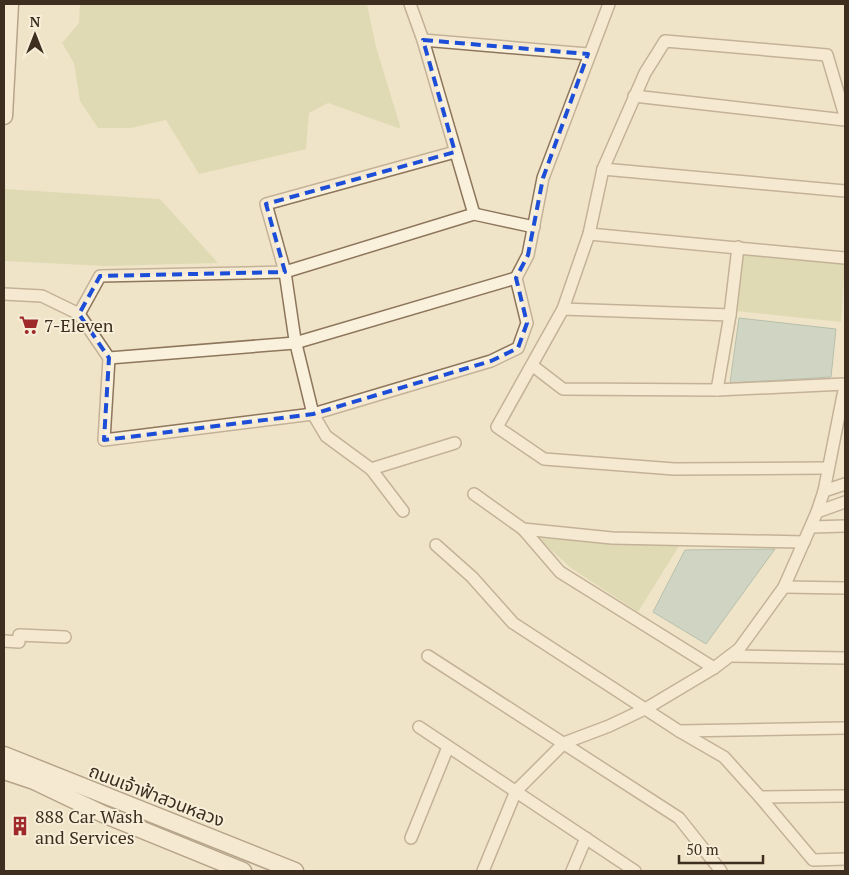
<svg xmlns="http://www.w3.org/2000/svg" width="849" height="875" font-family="'PT Serif','Noto Sans Thai',serif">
	<rect width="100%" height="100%" fill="#f0e4c8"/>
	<g fill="#c9cf9b">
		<polygon points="80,4 367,4 376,47 401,129 328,103 309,113 306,149 199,174 166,120 131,128 98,128 80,101 74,63 62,43 79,23"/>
		<polygon points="5,189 160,199 218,263 105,266 4,261"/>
		<polygon points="743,251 845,262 841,322 736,311"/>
		<polygon points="538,538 679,546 638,612 571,568"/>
	</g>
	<g fill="#a9c4bc" stroke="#6f938a">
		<polygon points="739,318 836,329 831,377 730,383"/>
		<polygon points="775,549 706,644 653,612 685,550"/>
	</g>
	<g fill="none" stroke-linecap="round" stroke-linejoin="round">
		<defs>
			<g id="street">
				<polyline points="410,4 423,40 474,214"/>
				<polyline points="423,40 588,54"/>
				<polyline points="634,96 845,120"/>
				<polyline points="603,169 845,191"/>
				<polyline points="589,234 845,258"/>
				<polyline points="4,294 42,296 79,314 109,358 104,440 313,414 491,361 518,348 527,323 516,278 528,255 543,178 609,4"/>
				<polyline points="563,309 730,315"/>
				<polyline points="79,314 100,276 285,272 474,214 534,227"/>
				<polyline points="109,358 295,343 516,278"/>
				<polyline points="533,366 563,389 717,390 845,384"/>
				<polyline points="717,390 730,315 738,247"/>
				<polyline points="828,468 674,469 544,459 497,427 563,309 589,234 603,169 645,73 665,41 827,55 845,116"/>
				<polyline points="371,469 455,443"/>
				<polyline points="824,491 845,484"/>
				<polyline points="474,494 523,529 560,572 714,668"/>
				<polyline points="403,511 371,469 326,436 313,414 295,340 285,272 266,204 455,152"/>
				<polyline points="817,512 845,502"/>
				<polyline points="812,527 845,526"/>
				<polyline points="523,529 612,538 804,542"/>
				<polyline points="436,545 472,577 513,623 679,731 845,728"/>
				<polyline points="784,587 845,588"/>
				<polyline points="4,641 19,642 19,635 65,637"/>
				<polyline points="428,656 679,818 721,871"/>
				<polyline points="730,656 845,658"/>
				<polyline points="419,727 635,871"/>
				<polyline points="679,731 724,757 760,797 845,796"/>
				<polyline points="760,797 813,860 845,859"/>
				<polyline points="411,838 448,747"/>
				<polyline points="483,871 516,791 564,743 609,726 647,708 714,668 739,649 784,587 817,512 824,491 845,385"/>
				<polyline points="572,871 586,838"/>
			</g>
			<g id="secondary">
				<polyline points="4,116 10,4"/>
				<polyline points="4,755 295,871"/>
				<polyline points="4,771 34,781 103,814 243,871"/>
			</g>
		</defs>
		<use href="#street" stroke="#8d765c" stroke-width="14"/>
		<use href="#secondary" stroke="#6f573f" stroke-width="19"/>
		<use href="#street" stroke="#faf1dc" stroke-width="11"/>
		<use href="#secondary" stroke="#faf1dc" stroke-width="16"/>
	</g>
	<path d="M0 0H849V875H0ZM423 40 588 54 543 178 528 255 516 278 527 323 518 348 491 361 313 414 104 440 109 358 79 314 100 276 285 272 266 204 455 152Z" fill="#f0e4c8" fill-opacity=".55" fill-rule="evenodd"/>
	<path fill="none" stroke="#1d4ed8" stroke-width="4" stroke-dasharray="10 6" stroke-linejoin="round" d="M423 40 588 54 543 178 528 255 516 278 527 323 518 348 491 361 313 414 104 440 109 358 79 314 100 276 285 272 266 204 455 152Z"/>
	<defs>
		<symbol id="supermarket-bare" viewBox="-9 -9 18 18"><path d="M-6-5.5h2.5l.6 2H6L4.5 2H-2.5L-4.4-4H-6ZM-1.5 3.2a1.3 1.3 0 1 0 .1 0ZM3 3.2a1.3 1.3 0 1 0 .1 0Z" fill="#9e2a2b" stroke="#f7eed8" stroke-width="2.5" paint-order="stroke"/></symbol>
		<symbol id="building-bare" viewBox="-9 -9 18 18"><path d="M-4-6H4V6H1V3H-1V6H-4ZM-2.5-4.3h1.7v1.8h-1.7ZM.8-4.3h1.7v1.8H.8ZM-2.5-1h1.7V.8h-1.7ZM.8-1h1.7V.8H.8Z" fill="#9e2a2b" stroke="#f7eed8" stroke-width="2.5" paint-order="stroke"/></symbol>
	</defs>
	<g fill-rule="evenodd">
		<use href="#supermarket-bare" x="15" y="311" width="28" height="28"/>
		<use href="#building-bare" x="6" y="812" width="28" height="28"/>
	</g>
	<g text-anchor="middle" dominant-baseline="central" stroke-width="4" stroke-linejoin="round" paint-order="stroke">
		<g font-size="18" fill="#3d2e20" stroke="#f7eed8" text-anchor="start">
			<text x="44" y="325">7-Eleven</text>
			<text x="35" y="816">888 Car Wash<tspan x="35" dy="21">and Services</tspan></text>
		</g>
		<g font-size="18" fill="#3d2e20" stroke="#f7eed8">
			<text transform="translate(157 795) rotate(21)">ถนนเจ้าฟ้าสวนหลวง</text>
		</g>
	</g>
	<rect width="849" height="875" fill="none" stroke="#3d2e20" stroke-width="10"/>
	<g transform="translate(35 35)" stroke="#f7eed8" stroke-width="4" paint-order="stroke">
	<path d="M0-4L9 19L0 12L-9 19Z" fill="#3d2e20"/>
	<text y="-8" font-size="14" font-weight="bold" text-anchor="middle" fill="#3d2e20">N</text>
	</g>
	<path d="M679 855v8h84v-8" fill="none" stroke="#3d2e20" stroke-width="2.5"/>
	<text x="686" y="855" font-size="15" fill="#3d2e20" stroke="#f7eed8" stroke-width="4" paint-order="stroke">50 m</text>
</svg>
